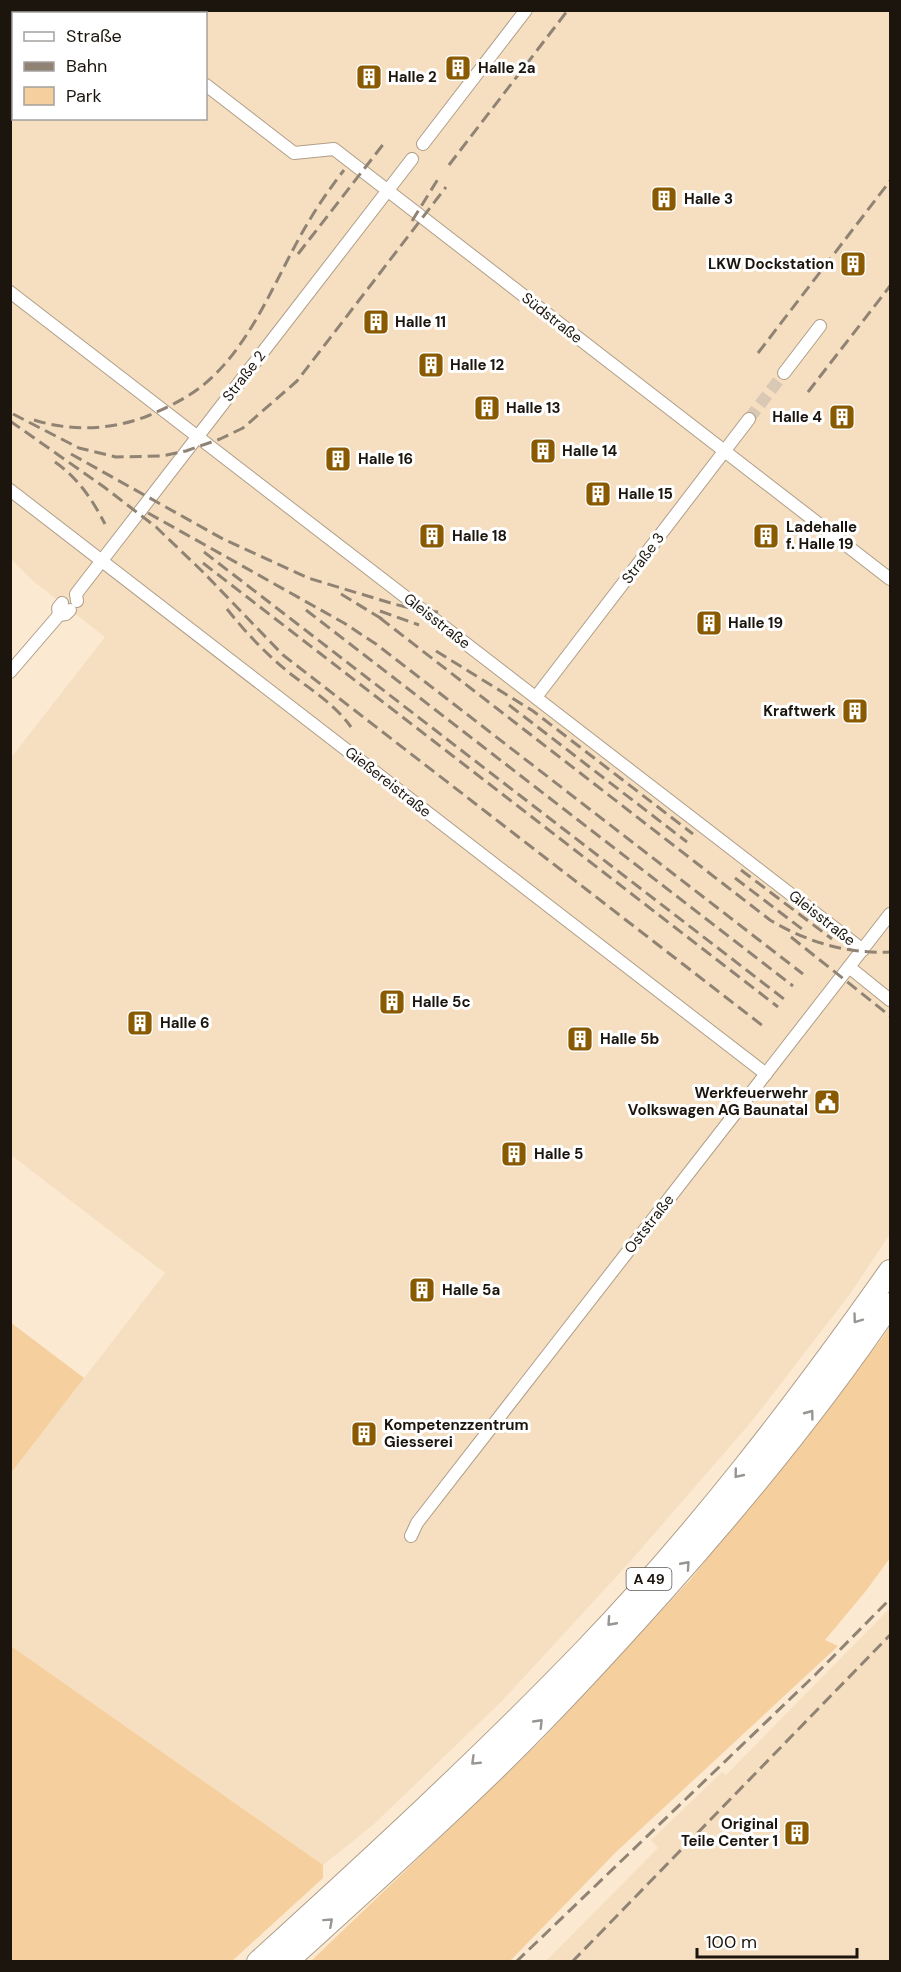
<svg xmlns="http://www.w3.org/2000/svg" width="901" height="1972" font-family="'DM Sans',sans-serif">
	<rect width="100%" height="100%" fill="#fbe9d1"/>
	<g fill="#f6dfc1" fill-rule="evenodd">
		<path d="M11 11H890V1234L850 1294 752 1421 628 1564 502 1701 373 1825 323 1865 11 1646V1473L165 1273 11 1155 10 759 105 637 33 581 11 559ZM14 14H206V118H14Z"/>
		<polygon points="890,1608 890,1961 546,1961 658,1848 651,1840 722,1772 726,1775"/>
	</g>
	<g fill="#f5cf9d">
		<polygon points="10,1322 84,1378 11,1473 10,1473"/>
		<polygon points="890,1325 890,1558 865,1592 825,1640 838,1646 616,1852 510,1961 310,1962 542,1740 691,1579 883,1337"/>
		<polygon points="11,1646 323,1865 323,1878 232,1961 11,1961"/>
	</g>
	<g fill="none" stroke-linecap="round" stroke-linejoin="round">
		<polyline stroke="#d9c9b4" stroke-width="12" stroke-dasharray="12 6" stroke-linecap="butt" points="749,419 784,373"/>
		<defs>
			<g id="street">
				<polyline points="99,10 103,14"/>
				<polyline points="206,85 294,153 334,149 890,579"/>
				<polyline points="423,144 526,10"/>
				<polyline points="10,292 863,950"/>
				<polyline points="784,373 820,326"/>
				<polyline points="10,490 766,1074"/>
				<polyline points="77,601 76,594 412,159"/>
				<polyline points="59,615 66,614 70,610"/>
				<polyline points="59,615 58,608 62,603"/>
				<polyline points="10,672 59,615"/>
				<polyline points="536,697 749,419"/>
				<polyline points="849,967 890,1000"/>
				<polyline points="411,1536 417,1523 890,914"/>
			</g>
			<g id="highway">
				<path d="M258 1962C370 1860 481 1758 586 1649 698 1532 797 1403 890 1271"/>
				<path d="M286 1962C360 1895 434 1829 505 1759 560 1705 612 1648 663 1591 744 1500 822 1405 890 1304"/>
			</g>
		</defs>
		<use href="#street" stroke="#af9e88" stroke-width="14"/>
		<use href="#highway" stroke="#af9e88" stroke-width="24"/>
		<use href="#street" stroke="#fff" stroke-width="12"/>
		<use href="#highway" stroke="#fff" stroke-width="22"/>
		<g stroke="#908373" stroke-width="3" stroke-dasharray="12 6" stroke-linecap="butt">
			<polyline points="449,165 568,10"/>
			<polyline points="412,221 438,179"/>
			<polyline points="298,254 385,142"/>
			<polyline points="758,353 890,181"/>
			<polyline points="808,392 890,286"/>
			<polyline points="13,414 79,448 116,457 162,456 186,451 220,439 243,428 297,381 446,187"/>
			<path d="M34 420C73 432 113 430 150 415 168 407 187 398 202 386 251 347 275 279 306 226 317 207 330 188 344 170"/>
			<polyline points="10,421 104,487 156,527 203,572 283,655 763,1026"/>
			<polyline points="71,454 223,539 308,578 394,604 418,610 438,612"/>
			<path d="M55 462C78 478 92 499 105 524"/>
			<polyline points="148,513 344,623 376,644 803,974"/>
			<polyline points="204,552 784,999"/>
			<polyline points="203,563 778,1007"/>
			<polyline points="341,594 387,622"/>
			<path d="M227 609C246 633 268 656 292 675 313 691 335 705 351 727"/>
			<polyline points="306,610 793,986"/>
			<polyline points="380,611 419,625"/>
			<path d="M380 618 770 920C807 942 847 954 890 952"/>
			<polyline points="436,651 533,711 693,834"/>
			<polyline points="509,705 687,842"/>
			<polyline points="741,870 832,939"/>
			<polyline points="735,878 802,929"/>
			<polyline points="791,937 890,1016"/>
			<polyline points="516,1962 815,1675 890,1599"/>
			<polyline points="572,1962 890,1635"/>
		</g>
	</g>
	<defs><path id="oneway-chevron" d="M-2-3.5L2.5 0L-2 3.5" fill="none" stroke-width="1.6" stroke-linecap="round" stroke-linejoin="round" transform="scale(1.5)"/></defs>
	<g stroke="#989692">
		<use href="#oneway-chevron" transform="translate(857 1319) rotate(126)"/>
		<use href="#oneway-chevron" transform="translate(810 1414) rotate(-53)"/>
		<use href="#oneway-chevron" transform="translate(738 1474) rotate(129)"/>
		<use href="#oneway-chevron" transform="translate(686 1565) rotate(-48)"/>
		<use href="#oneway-chevron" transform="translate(611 1622) rotate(132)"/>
		<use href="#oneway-chevron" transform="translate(539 1723) rotate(-46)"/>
		<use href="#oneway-chevron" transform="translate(475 1761) rotate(136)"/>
		<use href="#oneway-chevron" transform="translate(329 1922) rotate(-42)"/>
	</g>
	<defs>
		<symbol id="building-square" viewBox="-11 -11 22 22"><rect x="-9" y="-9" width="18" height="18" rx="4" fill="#895a00" stroke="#fff"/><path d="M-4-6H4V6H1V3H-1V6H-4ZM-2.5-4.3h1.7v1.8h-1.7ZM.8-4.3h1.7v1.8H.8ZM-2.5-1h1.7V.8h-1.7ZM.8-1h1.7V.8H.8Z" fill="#fff"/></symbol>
		<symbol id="civic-square" viewBox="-11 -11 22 22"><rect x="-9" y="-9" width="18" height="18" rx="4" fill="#895a00" stroke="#fff"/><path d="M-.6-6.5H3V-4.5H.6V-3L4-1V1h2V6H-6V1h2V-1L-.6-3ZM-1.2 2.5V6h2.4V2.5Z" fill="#fff"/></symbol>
	</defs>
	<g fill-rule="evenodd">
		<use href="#building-square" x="443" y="53" width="30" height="30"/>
		<use href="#building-square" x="354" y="62" width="30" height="30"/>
		<use href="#building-square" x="649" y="184" width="30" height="30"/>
		<use href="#building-square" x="838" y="249" width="30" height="30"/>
		<use href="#building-square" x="361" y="307" width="30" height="30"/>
		<use href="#building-square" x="416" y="350" width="30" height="30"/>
		<use href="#building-square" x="472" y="393" width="30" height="30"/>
		<use href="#building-square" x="827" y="402" width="30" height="30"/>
		<use href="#building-square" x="528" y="436" width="30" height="30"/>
		<use href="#building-square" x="323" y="444" width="30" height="30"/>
		<use href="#building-square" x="583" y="479" width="30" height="30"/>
		<use href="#building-square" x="417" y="521" width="30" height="30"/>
		<use href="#building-square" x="751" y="521" width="30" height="30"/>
		<use href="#building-square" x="694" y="608" width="30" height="30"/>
		<use href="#building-square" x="840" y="696" width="30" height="30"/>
		<use href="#building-square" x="377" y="987" width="30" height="30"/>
		<use href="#building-square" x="125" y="1008" width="30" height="30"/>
		<use href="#building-square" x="565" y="1024" width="30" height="30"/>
		<use href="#civic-square" x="812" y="1087" width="30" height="30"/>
		<use href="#building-square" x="499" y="1139" width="30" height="30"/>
		<use href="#building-square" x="407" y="1275" width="30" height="30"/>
		<use href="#building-square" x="349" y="1419" width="30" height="30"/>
		<use href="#building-square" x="782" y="1818" width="30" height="30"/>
	</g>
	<g text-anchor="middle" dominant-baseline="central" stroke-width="6" stroke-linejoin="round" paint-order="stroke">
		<rect fill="#fff" stroke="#5f5b56" stroke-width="1.5" x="626.5" y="1568" width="45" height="22" rx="4.5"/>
		<g font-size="14" font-weight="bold" fill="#1b150d">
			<text x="649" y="1579">A 49</text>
		</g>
		<g font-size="15" font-weight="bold" fill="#1b150d" stroke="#fff" text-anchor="start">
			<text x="478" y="68">Halle 2a</text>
			<text x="388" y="77">Halle 2</text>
			<text x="684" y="199">Halle 3</text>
			<text x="834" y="264" text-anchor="end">LKW Dockstation</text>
			<text x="395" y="322">Halle 11</text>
			<text x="450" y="365">Halle 12</text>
			<text x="506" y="408">Halle 13</text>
			<text x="822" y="417" text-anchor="end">Halle 4</text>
			<text x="562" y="451">Halle 14</text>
			<text x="358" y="459">Halle 16</text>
			<text x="618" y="494">Halle 15</text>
			<text x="786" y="527">Ladehalle<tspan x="786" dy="17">f. Halle 19</tspan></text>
			<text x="452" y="536">Halle 18</text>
			<text x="728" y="623">Halle 19</text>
			<text x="836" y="711" text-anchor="end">Kraftwerk</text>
			<text x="412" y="1002">Halle 5c</text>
			<text x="160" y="1023">Halle 6</text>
			<text x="600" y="1039">Halle 5b</text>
			<text x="808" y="1093" text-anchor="end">Werkfeuerwehr<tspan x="808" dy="17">Volkswagen AG Baunatal</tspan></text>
			<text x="534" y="1154">Halle 5</text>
			<text x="442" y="1290">Halle 5a</text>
			<text x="384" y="1425">Kompetenzzentrum<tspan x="384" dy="17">Giesserei</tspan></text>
			<text x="778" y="1824" text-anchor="end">Original<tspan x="778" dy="17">Teile Center 1</tspan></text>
		</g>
		<g font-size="15" fill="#1b150d" stroke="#fff">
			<text transform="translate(552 318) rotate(38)">Südstraße</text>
			<text transform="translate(244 376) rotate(-52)">Straße 2</text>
			<text transform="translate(643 558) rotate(-53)">Straße 3</text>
			<text transform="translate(437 621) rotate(38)">Gleisstraße</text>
			<text transform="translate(388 782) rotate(38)">Gießereistraße</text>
			<text transform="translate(822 918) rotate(38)">Gleisstraße</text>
			<text transform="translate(649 1224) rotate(-52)">Oststraße</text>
		</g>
	</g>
	<rect width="901" height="1972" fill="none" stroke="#1b150d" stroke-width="24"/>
	<rect x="12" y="12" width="195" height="108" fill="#ffffff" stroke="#a4a19e" stroke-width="1.5"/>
	<rect x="24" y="32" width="30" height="9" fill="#ffffff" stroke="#a4a19e" stroke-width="1.5"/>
	<text x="66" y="42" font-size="18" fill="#1b150d">Straße</text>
	<rect x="24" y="62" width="30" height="9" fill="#908373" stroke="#a4a19e" stroke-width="1.5"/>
	<text x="66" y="72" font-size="18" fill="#1b150d">Bahn</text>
	<rect x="24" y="87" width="30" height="18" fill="#f5cf9d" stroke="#a4a19e" stroke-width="1.5"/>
	<text x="66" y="102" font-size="18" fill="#1b150d">Park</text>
	<path d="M697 1948v9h160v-9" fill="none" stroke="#1b150d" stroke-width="3"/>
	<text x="706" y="1948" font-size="18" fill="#1b150d" stroke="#ffffff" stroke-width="4.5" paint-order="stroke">100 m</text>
</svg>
